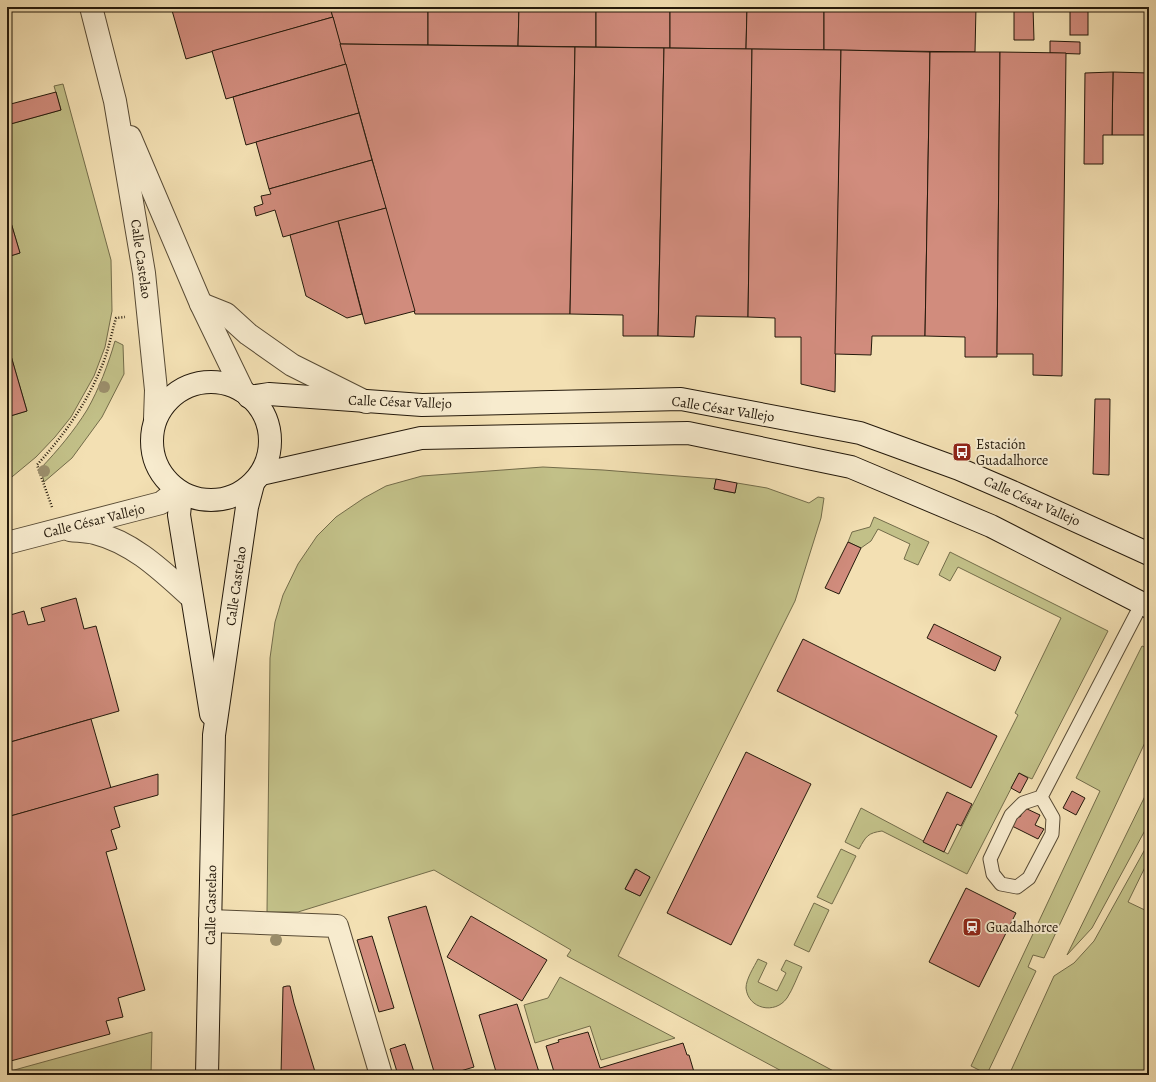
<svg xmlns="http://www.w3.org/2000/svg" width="1156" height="1082" font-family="Alegreya,serif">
	<rect width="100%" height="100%" fill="#f3e0b3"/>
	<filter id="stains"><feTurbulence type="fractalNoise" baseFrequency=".005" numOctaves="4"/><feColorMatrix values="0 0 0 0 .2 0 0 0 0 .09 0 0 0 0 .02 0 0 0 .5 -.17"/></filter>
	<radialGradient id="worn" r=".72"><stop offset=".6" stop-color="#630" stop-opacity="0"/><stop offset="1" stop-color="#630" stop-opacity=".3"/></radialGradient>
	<g fill="#c2c088" stroke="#736c4a" fill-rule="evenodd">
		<polygon points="63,84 111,260 112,311 105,347 94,376 71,417 55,437 36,457 7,481 7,417 27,411 7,342 7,257 20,253 9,216 7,216 7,170 9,169 7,164 7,125 61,110 54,86"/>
		<path d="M115 341 123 345 124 374 102 417 72 458 44 482 41 468C58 450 74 431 87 410 99 389 108 365 115 341Z"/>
		<path d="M543 467 603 470 716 479 714 489 735 493 737 483 767 488 809 503 818 497 824 498 821 518 795 601 618 956 841 1075H789L567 956 571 950 434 870 298 912H267L270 658 275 622 283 595 298 564 317 536 336 517 364 498 386 486 422 476ZM635 869 650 877 640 896 625 889Z"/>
		<polygon points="874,517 929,542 918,565 904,559 910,544 878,529 871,541 861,548 848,542 852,532 870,527"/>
		<path d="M950 552 1108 631 1032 779 1019 773 967 874 882 831C868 833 866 836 859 849L845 842 861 808 948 854 1018 715 1015 713 1061 618 958 567 950 581 939 575Z"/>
		<polygon points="1142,646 1149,649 1149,734 1044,958 1033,955 1028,967 1036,971 987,1074 971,1066 1100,791 1076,778"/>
		<polygon points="1149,788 1149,823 1092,928 1067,955"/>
		<polygon points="1149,842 1149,859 1128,902 1149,912 1149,1075 1009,1075 1054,976 1074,963 1094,941"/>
		<polygon points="841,849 856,856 832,904 817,897"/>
		<polygon points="814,903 829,910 809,952 794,945"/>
		<path d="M758 959 767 963 758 982 777 991 786 973 781 970 786 960 802 967C797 977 793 989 787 998 775 1015 748 1009 746 988 746 979 754 967 758 959Z"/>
		<polygon points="560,977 675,1038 601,1060 590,1026 535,1043 524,1005 548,998"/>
		<polygon points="152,1032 151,1075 7,1075 7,1072"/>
	</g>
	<g fill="#d18c7d" stroke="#24190b">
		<polygon points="171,7 330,7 333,17 186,59"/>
		<polygon points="330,7 428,7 428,45 340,44"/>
		<polygon points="428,7 519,7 518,46 428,45"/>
		<polygon points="519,7 596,7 596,47 518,46"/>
		<polygon points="596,7 670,7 670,48 596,47"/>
		<polygon points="670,7 747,7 746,49 670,48"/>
		<polygon points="747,7 824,7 824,50 746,49"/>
		<polygon points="824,7 976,7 975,52 824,50"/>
		<polygon points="1014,7 1033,7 1034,40 1014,40"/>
		<rect x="1070" y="7" width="18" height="28"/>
		<polygon points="333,17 346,64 226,99 212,51"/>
		<polygon points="1050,41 1080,42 1080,54 1050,53"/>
		<polygon points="340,44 575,47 570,314 415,314"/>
		<polygon points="575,47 664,48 658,336 623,336 623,315 570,314"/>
		<polygon points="664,48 752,49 748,317 696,316 694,337 658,336"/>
		<polygon points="752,49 841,50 835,392 801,384 801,337 775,337 775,318 748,317"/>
		<polygon points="841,50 930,52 925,336 872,336 871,355 835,354"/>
		<polygon points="930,52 1000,52 997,357 965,357 965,337 925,336"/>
		<polygon points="1000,52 1066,53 1062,376 1033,375 1033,354 997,354"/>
		<polygon points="346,64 359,113 246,145 233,97"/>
		<polygon points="1113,72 1149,73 1149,135 1112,135"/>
		<polygon points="1113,72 1112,135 1103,135 1103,164 1084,164 1085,73"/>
		<polygon points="56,92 61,110 7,125 7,105"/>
		<polygon points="359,113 372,160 269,189 256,142"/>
		<polygon points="372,160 386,208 283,237 275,210 256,216 254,207 263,204 261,196 271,194 269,189"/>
		<polygon points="386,208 415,311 365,324 338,221"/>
		<polygon points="7,216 9,216 20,253 7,257"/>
		<polygon points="338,221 362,314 347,318 306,296 290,235"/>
		<polygon points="7,342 27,411 7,417"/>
		<polygon points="1095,399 1110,399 1109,475 1093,474"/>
		<polygon points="716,479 737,483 735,493 714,489"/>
		<polygon points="848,542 861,548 839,594 825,588"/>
		<polygon points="76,598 84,629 96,626 119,711 7,743 7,616 24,611 28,625 45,621 41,608"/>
		<polygon points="934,624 1001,657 995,671 927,638"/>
		<polygon points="803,639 997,736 971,788 777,691"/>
		<polygon points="91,719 111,788 7,817 7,743"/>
		<polygon points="746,752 811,784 731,945 667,913"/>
		<polygon points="1019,773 1028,778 1020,793 1011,788"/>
		<polygon points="158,774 158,795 114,807 120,827 111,830 117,849 106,852 145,990 118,998 123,1017 106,1021 110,1034 7,1062 7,817"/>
		<polygon points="1072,791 1085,798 1076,815 1063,808"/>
		<polygon points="947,792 972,804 961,826 957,824 944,852 923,842"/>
		<polygon points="1025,808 1040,815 1035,825 1044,829 1038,839 1012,826 1017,816 1020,817"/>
		<polygon points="636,869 650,877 640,896 625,889"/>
		<polygon points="966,888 1016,913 979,987 929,962"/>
		<polygon points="426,906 474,1067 447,1075 435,1075 388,917"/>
		<polygon points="471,916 547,960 522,1001 447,957"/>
		<polygon points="372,936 394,1008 379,1012 357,940"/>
		<polygon points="287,986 290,986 294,1003 316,1075 281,1075 283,987"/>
		<polygon points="517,1004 539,1072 539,1075 497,1075 479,1015"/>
		<polygon points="588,1032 600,1068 683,1043 687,1055 689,1055 694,1072 693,1072 693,1075 555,1075 546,1046 559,1042 558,1040"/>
		<polygon points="405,1044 415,1075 398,1075 390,1049"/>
	</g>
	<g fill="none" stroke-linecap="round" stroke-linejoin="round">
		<defs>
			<polyline id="service" points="1041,797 1053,818 1052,834 1029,878 1017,887 1001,884 993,874 990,859 1011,815 1023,803 1041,797 1142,603"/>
			<g id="minor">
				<polyline points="91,7 115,101 144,273 156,390 155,419"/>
				<polyline points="130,137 201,304 243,391"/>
				<polyline points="201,304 226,314 248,334 292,365 366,402"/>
				<polyline points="210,921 337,926 381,1075"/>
			</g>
			<g id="tertiary">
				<path d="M70 530C78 531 87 531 95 533 134 543 162 571 191 597"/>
				<polyline points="7,543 161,503 176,491"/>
			</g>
			<g id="secondary">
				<circle cx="211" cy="441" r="59"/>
				<polyline points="249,397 269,394 422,405 681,399 860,433 959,469 1017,494 1149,554"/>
				<polyline points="261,474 421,438 688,433 851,467 991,526 1149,607"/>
				<polyline points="181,494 179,515 211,714"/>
				<polyline points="207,1075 214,735 247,507 253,484"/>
			</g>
		</defs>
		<use href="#service" stroke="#584b35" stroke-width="15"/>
		<use href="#minor" stroke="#584b35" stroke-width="24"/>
		<use href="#tertiary" stroke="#584b35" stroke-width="24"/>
		<use href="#secondary" stroke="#24190b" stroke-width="24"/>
		<path stroke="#24190b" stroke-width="2.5" stroke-dasharray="1 2" stroke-linecap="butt" d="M52 507 37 465C63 436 86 405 101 368 108 353 111 335 116 318L125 317"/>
		<use href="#service" stroke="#f7ebce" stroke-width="13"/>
		<use href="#minor" stroke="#f7ebce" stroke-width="22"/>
		<use href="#tertiary" stroke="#f7ebce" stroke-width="22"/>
		<use href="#secondary" stroke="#f7ebce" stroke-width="22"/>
	</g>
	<g fill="#9b8e6b">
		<circle cx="104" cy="387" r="6"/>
		<circle cx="44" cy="471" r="6"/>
		<circle cx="276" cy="940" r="6"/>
	</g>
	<defs>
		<symbol id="bus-square" viewBox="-11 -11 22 22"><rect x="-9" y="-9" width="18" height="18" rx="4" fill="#8f2418" stroke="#f7ebce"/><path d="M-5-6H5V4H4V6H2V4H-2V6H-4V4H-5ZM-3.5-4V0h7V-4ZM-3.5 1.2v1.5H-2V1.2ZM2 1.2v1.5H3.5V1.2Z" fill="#fff"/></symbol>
		<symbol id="station-square" viewBox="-11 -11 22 22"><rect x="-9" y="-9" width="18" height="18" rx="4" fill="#8f2418" stroke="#f7ebce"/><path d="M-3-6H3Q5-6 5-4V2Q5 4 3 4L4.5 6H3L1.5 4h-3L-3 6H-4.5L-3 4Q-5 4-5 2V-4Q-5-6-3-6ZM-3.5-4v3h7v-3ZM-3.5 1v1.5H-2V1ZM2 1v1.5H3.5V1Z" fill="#fff"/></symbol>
	</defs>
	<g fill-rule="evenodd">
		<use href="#bus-square" x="951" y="441" width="22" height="22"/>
		<use href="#station-square" x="961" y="916" width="22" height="22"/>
	</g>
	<g text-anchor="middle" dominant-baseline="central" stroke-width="4" stroke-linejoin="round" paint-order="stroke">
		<g font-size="14" fill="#24190b" stroke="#f7ebce">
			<text transform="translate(141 259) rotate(82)">Calle Castelao</text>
			<text transform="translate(400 402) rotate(2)">Calle César Vallejo</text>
			<text transform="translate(723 409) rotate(9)">Calle César Vallejo</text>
			<text transform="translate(1032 501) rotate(24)">Calle César Vallejo</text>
			<text transform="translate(94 521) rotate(-14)">Calle César Vallejo</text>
			<text transform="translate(236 586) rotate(-82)">Calle Castelao</text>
			<text transform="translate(211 905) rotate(-89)">Calle Castelao</text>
		</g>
		<g font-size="14" fill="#24190b" stroke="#f7ebce" text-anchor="start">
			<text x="976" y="444">Estación<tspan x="976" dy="16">Guadalhorce</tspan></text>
			<text x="986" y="927">Guadalhorce</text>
		</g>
	</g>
	<rect width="1156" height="1082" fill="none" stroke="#f3e0b3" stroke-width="24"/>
	<rect x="8" y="8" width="1140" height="1066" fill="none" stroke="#24190b" stroke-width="2"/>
	<rect x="12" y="12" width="1132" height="1058" fill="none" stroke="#24190b"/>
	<rect width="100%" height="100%" filter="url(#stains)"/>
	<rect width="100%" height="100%" fill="url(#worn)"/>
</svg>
